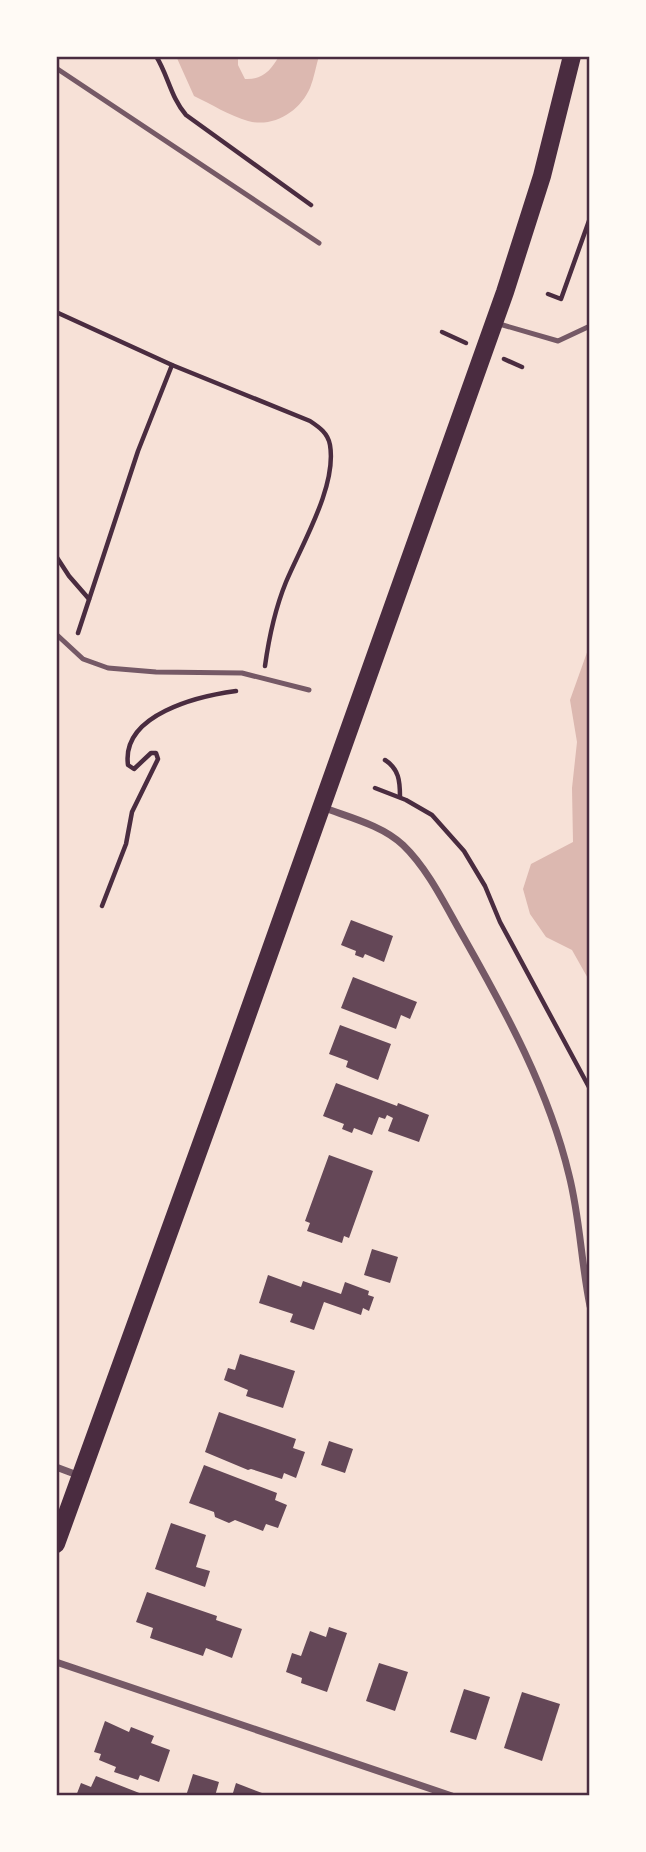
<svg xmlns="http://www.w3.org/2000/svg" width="646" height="1852" font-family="Spectral,serif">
	<rect width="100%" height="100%" fill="#f7e1d7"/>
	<g fill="#dcb8b0">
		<path d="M176 56H238V65L245 79C263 80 271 70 279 56H319C316 66 314 78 310 88 300 111 274 128 248 121 230 116 211 104 194 96Z"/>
		<polygon points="590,644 590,982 572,950 546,937 530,914 523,889 531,864 573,842 572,788 577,742 570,700"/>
	</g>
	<g fill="#644757">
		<polygon points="351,920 393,936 384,962 365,954 363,958 355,955 356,951 341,945"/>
		<polygon points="353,977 417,1002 410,1019 401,1015 396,1029 341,1008"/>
		<polygon points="340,1025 391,1044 378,1080 346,1067 348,1061 329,1054"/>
		<polygon points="336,1083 397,1106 398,1103 429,1115 419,1142 388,1131 393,1118 387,1115 385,1119 379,1117 372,1135 354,1128 352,1133 342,1129 344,1124 323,1116"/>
		<polygon points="329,1155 373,1171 349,1238 344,1236 342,1243 307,1231 310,1223 305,1221"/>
		<polygon points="372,1249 398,1257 390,1283 364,1275"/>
		<polygon points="268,1275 301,1287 303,1281 341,1294 345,1282 369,1291 368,1295 374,1297 369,1311 363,1308 361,1315 324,1302 314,1330 290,1322 293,1314 259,1303"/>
		<polygon points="240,1354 295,1371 283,1408 246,1396 248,1390 224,1380 228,1368 235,1370"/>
		<polygon points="219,1412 296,1439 293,1448 305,1452 296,1478 284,1473 282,1479 251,1469 248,1470 205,1452"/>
		<polygon points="329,1441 353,1449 345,1473 321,1465"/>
		<polygon points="204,1465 277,1493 275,1500 287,1505 278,1528 266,1524 263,1531 235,1520 229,1523 215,1517 214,1512 189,1503"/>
		<polygon points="171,1523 206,1535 196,1567 210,1571 205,1587 155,1569"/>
		<polygon points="147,1592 217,1616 216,1620 242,1629 232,1658 206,1648 203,1656 150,1638 153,1628 136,1622"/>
		<polygon points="329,1627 347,1633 327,1692 301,1683 302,1678 286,1672 292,1653 301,1656 310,1631 326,1637"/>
		<polygon points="379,1663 408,1672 395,1711 366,1701"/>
		<polygon points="464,1689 490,1697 476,1740 450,1732"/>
		<polygon points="522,1692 560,1704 542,1761 504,1748"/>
		<polygon points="105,1721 129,1732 131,1727 154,1736 151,1743 170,1750 159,1782 140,1775 138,1780 114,1772 116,1767 99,1760 101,1754 94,1752"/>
		<polygon points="193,1774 219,1782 215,1796 186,1796"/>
		<polygon points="96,1776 147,1796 76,1796 81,1783 91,1787"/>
		<polygon points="236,1783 262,1793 261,1796 232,1796"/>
	</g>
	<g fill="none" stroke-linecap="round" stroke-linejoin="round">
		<g stroke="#4a2c40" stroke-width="4.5">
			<path d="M156 56C168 75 171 98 186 115L311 205"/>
			<polyline points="548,294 561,299 590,218"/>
			<path d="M56 312 172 365 310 421C319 427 328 433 330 445 337 486 302 544 286 582 275 609 269 637 265 666"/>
			<polyline points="442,332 466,343"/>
			<polyline points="504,359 522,367"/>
			<polyline points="56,556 69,576 89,599"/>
			<polyline points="78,633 138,451 172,365"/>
			<path d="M385 760C399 769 400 781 400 797"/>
			<polyline points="375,788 406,800 432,815 464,851 485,886 500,922 590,1089"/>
			<path d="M102 906 126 844 132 812 158 759 156 753H151L134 769 128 765C121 714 199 696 236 691"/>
		</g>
		<g stroke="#755966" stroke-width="5">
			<polyline points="56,68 319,243"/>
			<polyline points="496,323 558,341 590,326"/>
			<polyline points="56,634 83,659 108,668 156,672 242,673 309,690"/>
		</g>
		<g stroke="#755966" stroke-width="7">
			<path d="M322 807C348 817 382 825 403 845 429 870 446 907 464 938 506 1012 549 1091 569 1175 580 1218 581 1262 590 1306"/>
			<polyline points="56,1467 80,1476"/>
			<polyline points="56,1662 452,1796"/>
		</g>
		<polyline stroke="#4a2c40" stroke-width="18" points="56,1544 222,1086 505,292 542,176 572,56"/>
	</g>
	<rect width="646" height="1852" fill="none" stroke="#fffaf5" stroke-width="116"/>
	<rect x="58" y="58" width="530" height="1736" fill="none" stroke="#4a2c40" stroke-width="2.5"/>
</svg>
